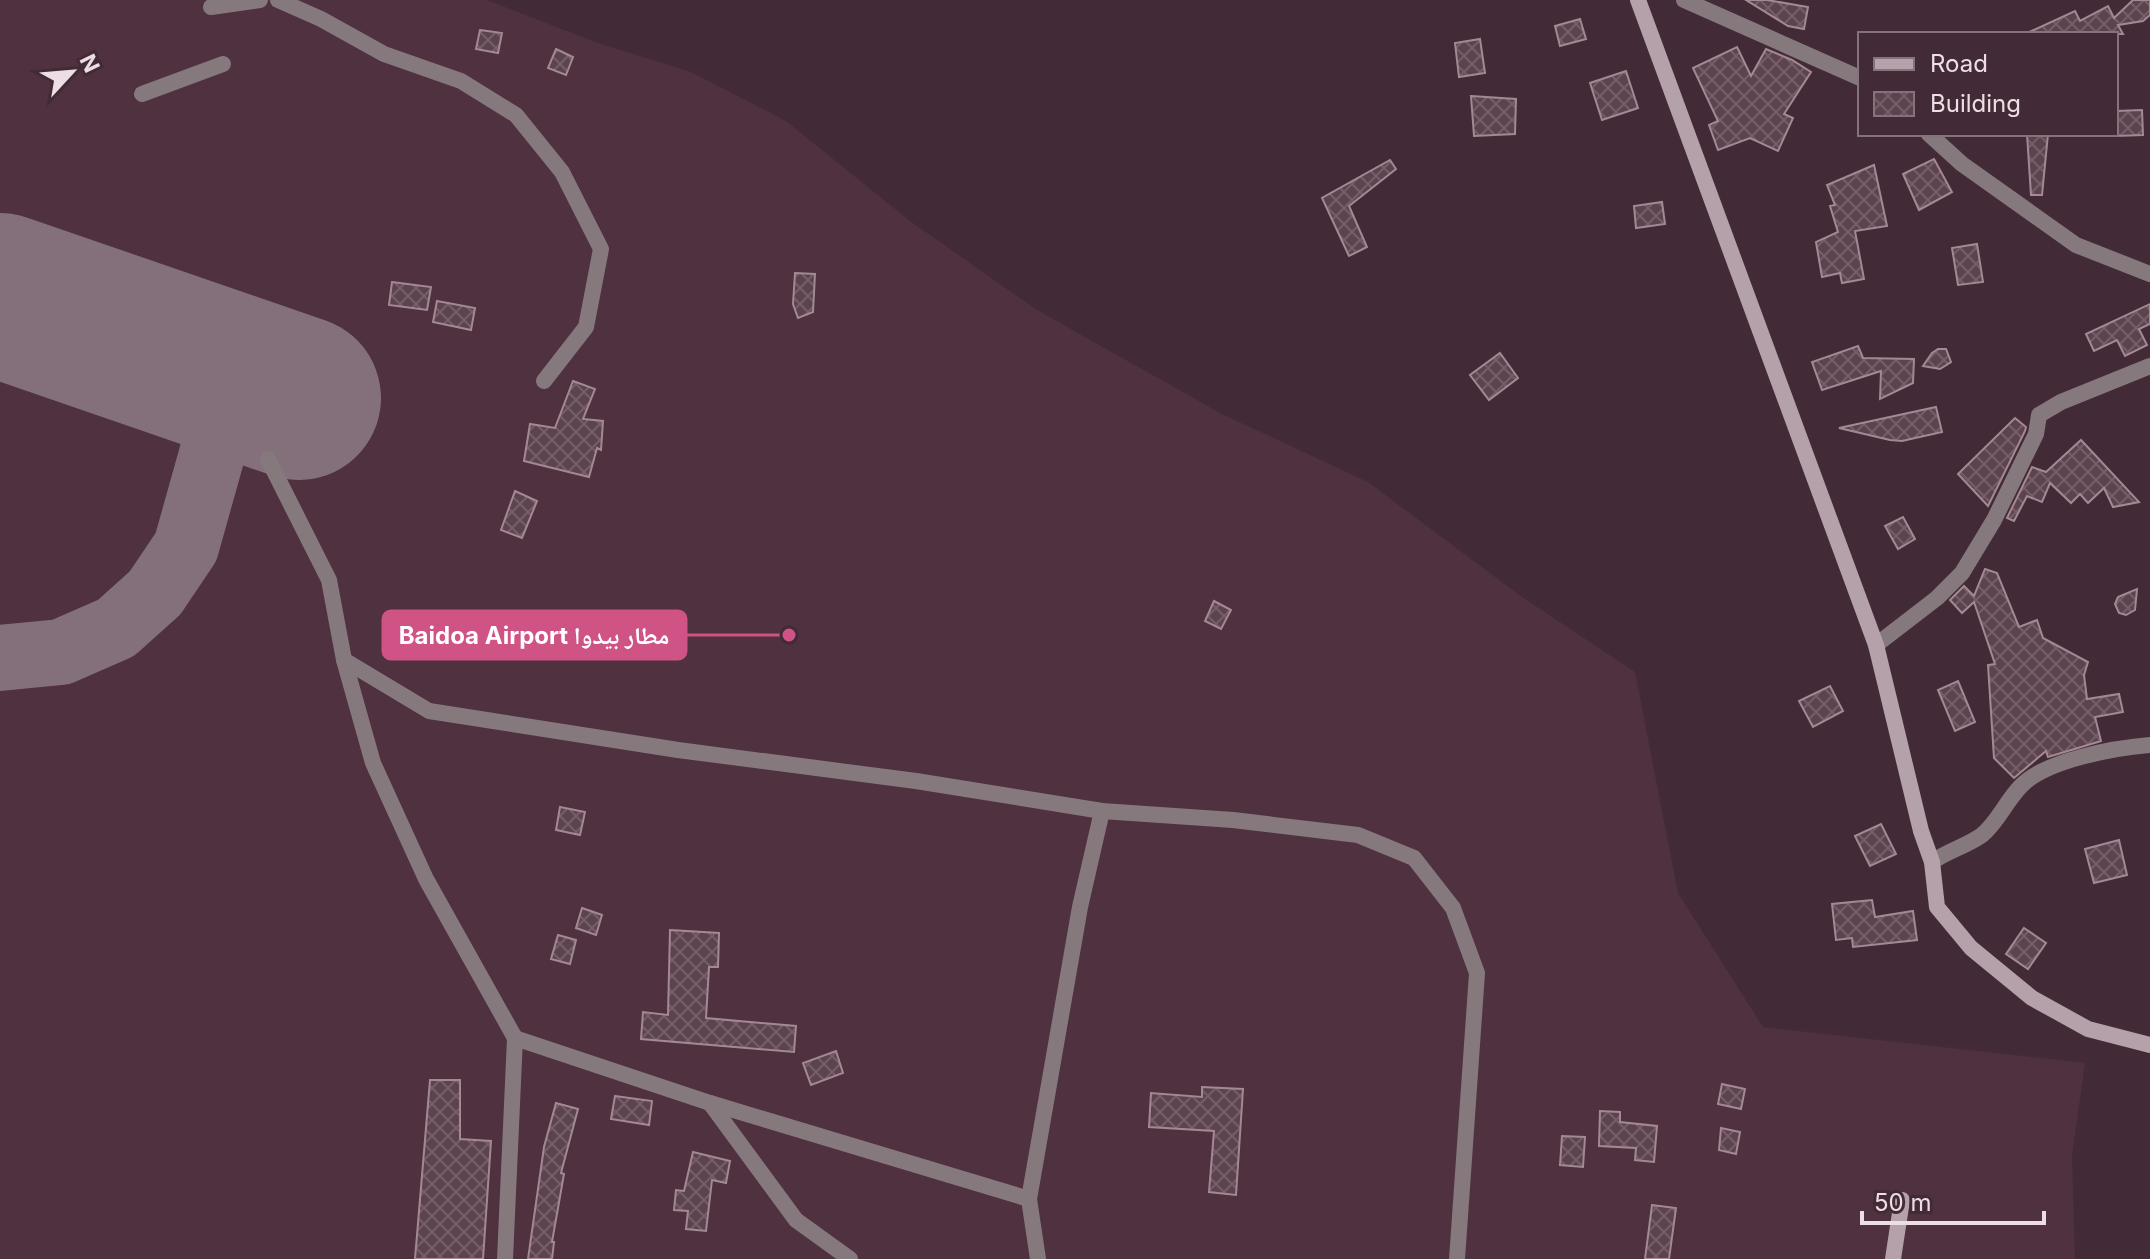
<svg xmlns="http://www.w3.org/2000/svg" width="2150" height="1259" font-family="Inter,'Noto Naskh Arabic',sans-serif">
	<defs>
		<pattern id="building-cross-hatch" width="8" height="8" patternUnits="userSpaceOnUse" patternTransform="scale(2)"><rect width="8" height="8" fill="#5c434e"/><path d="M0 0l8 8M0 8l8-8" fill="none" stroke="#745e67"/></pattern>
	</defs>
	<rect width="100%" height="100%" fill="#422b36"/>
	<polygon fill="#4f313f" points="0,0 487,0 595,42 691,72 786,121 910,221 1037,310 1222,414 1368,482 1522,597 1635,672 1678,893 1763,1027 2085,1063 2072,1156 2075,1259 0,1259"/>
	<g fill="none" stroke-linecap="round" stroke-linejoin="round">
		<polyline stroke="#84707a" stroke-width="66" points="0,658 61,652 116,628 155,593 186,547 234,376"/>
		<polyline stroke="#84707a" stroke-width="164" points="0,295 299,398"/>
	</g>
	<g fill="url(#building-cross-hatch)" stroke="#a48894" stroke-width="2">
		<polygon points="1746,0 1767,0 1808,7 1804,29 1788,26"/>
		<polygon points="2133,0 2150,0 2150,15 2143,21 2118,25 2123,34 2025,34 2075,11 2080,21 2108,6 2114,18"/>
		<polygon points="1580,19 1586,39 1560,46 1555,26"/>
		<polygon points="480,30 502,33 498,53 476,49"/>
		<polygon points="1480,39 1485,73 1459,77 1455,43"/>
		<polygon points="1737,47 1751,76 1766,49 1792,60 1811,72 1784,114 1793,118 1778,151 1750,138 1718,150 1709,125 1718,121 1693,68"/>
		<polygon points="556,49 573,57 566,75 548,68"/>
		<polygon points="1626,71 1638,108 1602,120 1590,83"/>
		<polygon points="1471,96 1516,99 1515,134 1474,136"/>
		<polygon points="2142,110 2143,135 2116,136 2116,111"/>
		<polygon points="2027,134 2048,134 2042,195 2031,195"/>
		<polygon points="1934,159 1952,192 1919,210 1903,174"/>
		<polygon points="1390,160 1396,169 1349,206 1367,247 1349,256 1322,198"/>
		<polygon points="1874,165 1887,226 1855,231 1864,279 1842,283 1840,273 1822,277 1816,242 1838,232 1830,206 1835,205 1827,185"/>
		<polygon points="1662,202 1665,224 1636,228 1634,206"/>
		<polygon points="1977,244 1983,282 1958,285 1952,248"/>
		<polygon points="795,273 815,274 813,312 798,318 793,304"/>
		<polygon points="392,282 431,287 427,310 389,305"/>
		<polygon points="437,301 475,308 471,330 433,322"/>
		<polygon points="2150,304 2150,324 2139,329 2147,345 2125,356 2117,340 2094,351 2086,334"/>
		<polygon points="1858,346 1863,358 1914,359 1913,383 1880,399 1881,371 1822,390 1812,362"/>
		<polygon points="1938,349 1946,349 1951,362 1940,369 1923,366 1932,353"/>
		<polygon points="1500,353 1518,378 1489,400 1470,375"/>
		<polygon points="573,381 595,389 583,419 603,421 601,450 597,448 589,477 524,461 530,424 555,428"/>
		<polygon points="1936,407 1942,432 1902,441 1890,440 1839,428"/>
		<polygon points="2015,418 2026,427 2025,431 1988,506 1958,474"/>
		<polygon points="2081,440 2139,502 2113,507 2104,488 2088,503 2080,494 2071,503 2050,483 2042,502 2027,496 2014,521 2007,518 2032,467 2046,472"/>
		<polygon points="515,491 537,501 522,538 501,530"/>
		<polygon points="1903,517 1915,539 1898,549 1885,526"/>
		<polygon points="1985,569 1997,573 2019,627 2037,620 2043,638 2088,662 2084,675 2087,699 2119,694 2123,712 2095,717 2101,741 2048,757 2046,751 2014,778 1994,758 1988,665 1995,664 1974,602 1962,613 1950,600 1964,586 1974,596"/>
		<polygon points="2137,589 2135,610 2126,615 2119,613 2115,604 2118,597"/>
		<polygon points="1214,601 1231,610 1221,629 1205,621"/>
		<polygon points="1958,681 1975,722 1955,731 1938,690"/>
		<polygon points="1830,686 1843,711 1813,727 1799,701"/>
		<polygon points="560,807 585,812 580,835 556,830"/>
		<polygon points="1881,824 1896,854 1870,866 1855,836"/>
		<polygon points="2119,840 2127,875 2094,883 2085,849"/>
		<polygon points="1872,900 1875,917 1913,911 1917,940 1853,947 1852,938 1836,940 1832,904"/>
		<polygon points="582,908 602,915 596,935 576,928"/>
		<polygon points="2024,928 2046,943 2028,969 2006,954"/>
		<polygon points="670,930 719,933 718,967 709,967 706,1018 796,1026 794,1052 641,1039 643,1012 668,1015"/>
		<polygon points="558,935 576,940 570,964 551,959"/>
		<polygon points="836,1051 843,1073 811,1085 803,1063"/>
		<polygon points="430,1080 460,1080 460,1139 491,1141 483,1259 415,1259"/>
		<polygon points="1722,1084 1745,1089 1741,1109 1718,1104"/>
		<polygon points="1202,1087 1243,1089 1236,1195 1209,1192 1214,1131 1149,1127 1151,1093 1202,1097"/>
		<polygon points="615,1096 652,1101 649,1125 611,1119"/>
		<polygon points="556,1103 578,1109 561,1173 564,1174 552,1242 554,1242 552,1259 528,1259 544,1147"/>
		<polygon points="1600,1111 1620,1112 1620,1122 1657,1126 1654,1162 1635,1160 1636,1148 1599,1146"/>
		<polygon points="1721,1128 1740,1132 1736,1154 1719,1150"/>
		<polygon points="1562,1136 1585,1137 1583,1167 1560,1165"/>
		<polygon points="693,1152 730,1161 726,1183 712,1180 706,1231 686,1229 688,1211 674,1210 676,1190 684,1191"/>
		<polygon points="1652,1205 1676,1208 1669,1259 1645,1259"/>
	</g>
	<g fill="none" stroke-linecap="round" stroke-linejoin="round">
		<g stroke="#86797e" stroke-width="16">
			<polyline points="278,0 321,19 384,54 461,81 516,115 562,172 601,249 586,327 544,381"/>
			<polyline points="1684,0 1860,78"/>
			<polyline points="211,7 260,0"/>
			<polyline points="142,94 223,64"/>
			<polyline points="1929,134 1962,164 2076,245 2150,274"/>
			<polyline points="268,459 329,580 344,660 373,763 426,879 515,1038 505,1259"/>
			<polyline points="1876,645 1937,598 1962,573 1994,520 2036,434 2039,415 2061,402 2150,366"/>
			<polyline points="344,660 429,711 678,750 916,781 1102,811 1233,820 1358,835 1414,858 1453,908 1477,973 1457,1259"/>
			<path d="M1932 862C1947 851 1967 846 1982 835 1998 822 2006 801 2021 786 2046 760 2114 748 2150 745"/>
			<polyline points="515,1038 710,1103 1029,1199"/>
			<polyline points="710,1103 796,1220 850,1259"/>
			<polyline points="1038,1259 1029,1199 1080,907 1102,811"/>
		</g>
		<g stroke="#b4a1a9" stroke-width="16">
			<polyline points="1638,0 1876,645 1921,831 1932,862 1937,907 1971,948 2032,998 2088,1029 2150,1045"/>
			<polyline points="1893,1259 1902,1200"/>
		</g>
	</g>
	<path fill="none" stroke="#cf5384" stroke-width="3" d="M789 635L686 635"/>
	<circle fill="#cf5384" stroke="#422b36" stroke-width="3" cx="789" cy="635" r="8"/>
	<rect fill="#cf5384" stroke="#cf5384" stroke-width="3" x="383" y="611" width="303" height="48" rx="8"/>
	<g font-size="24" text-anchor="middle" font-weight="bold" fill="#fff">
		<text x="534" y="644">Baidoa Airport مطار بيدوا</text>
	</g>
	<rect x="1858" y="32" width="260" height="104" fill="#422b36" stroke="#86727c" stroke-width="2"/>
	<rect x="1874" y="58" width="40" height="12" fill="#b4a1a9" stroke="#86727c" stroke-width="2"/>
	<text x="1930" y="72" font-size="24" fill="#eddde4">Road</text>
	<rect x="1874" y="92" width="40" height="24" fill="url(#building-cross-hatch)" stroke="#86727c" stroke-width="2"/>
	<text x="1930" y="112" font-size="24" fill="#eddde4">Building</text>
	<g transform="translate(72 72) rotate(64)" stroke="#422b36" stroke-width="6" paint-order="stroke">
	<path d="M0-6L14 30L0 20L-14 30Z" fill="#eddde4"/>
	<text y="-12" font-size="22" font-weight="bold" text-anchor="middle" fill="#eddde4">N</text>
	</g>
	<path d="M1862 1211v12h182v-12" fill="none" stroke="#eddde4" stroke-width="4"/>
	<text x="1874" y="1211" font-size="24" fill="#eddde4" stroke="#422b36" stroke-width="6" paint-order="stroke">50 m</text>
</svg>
